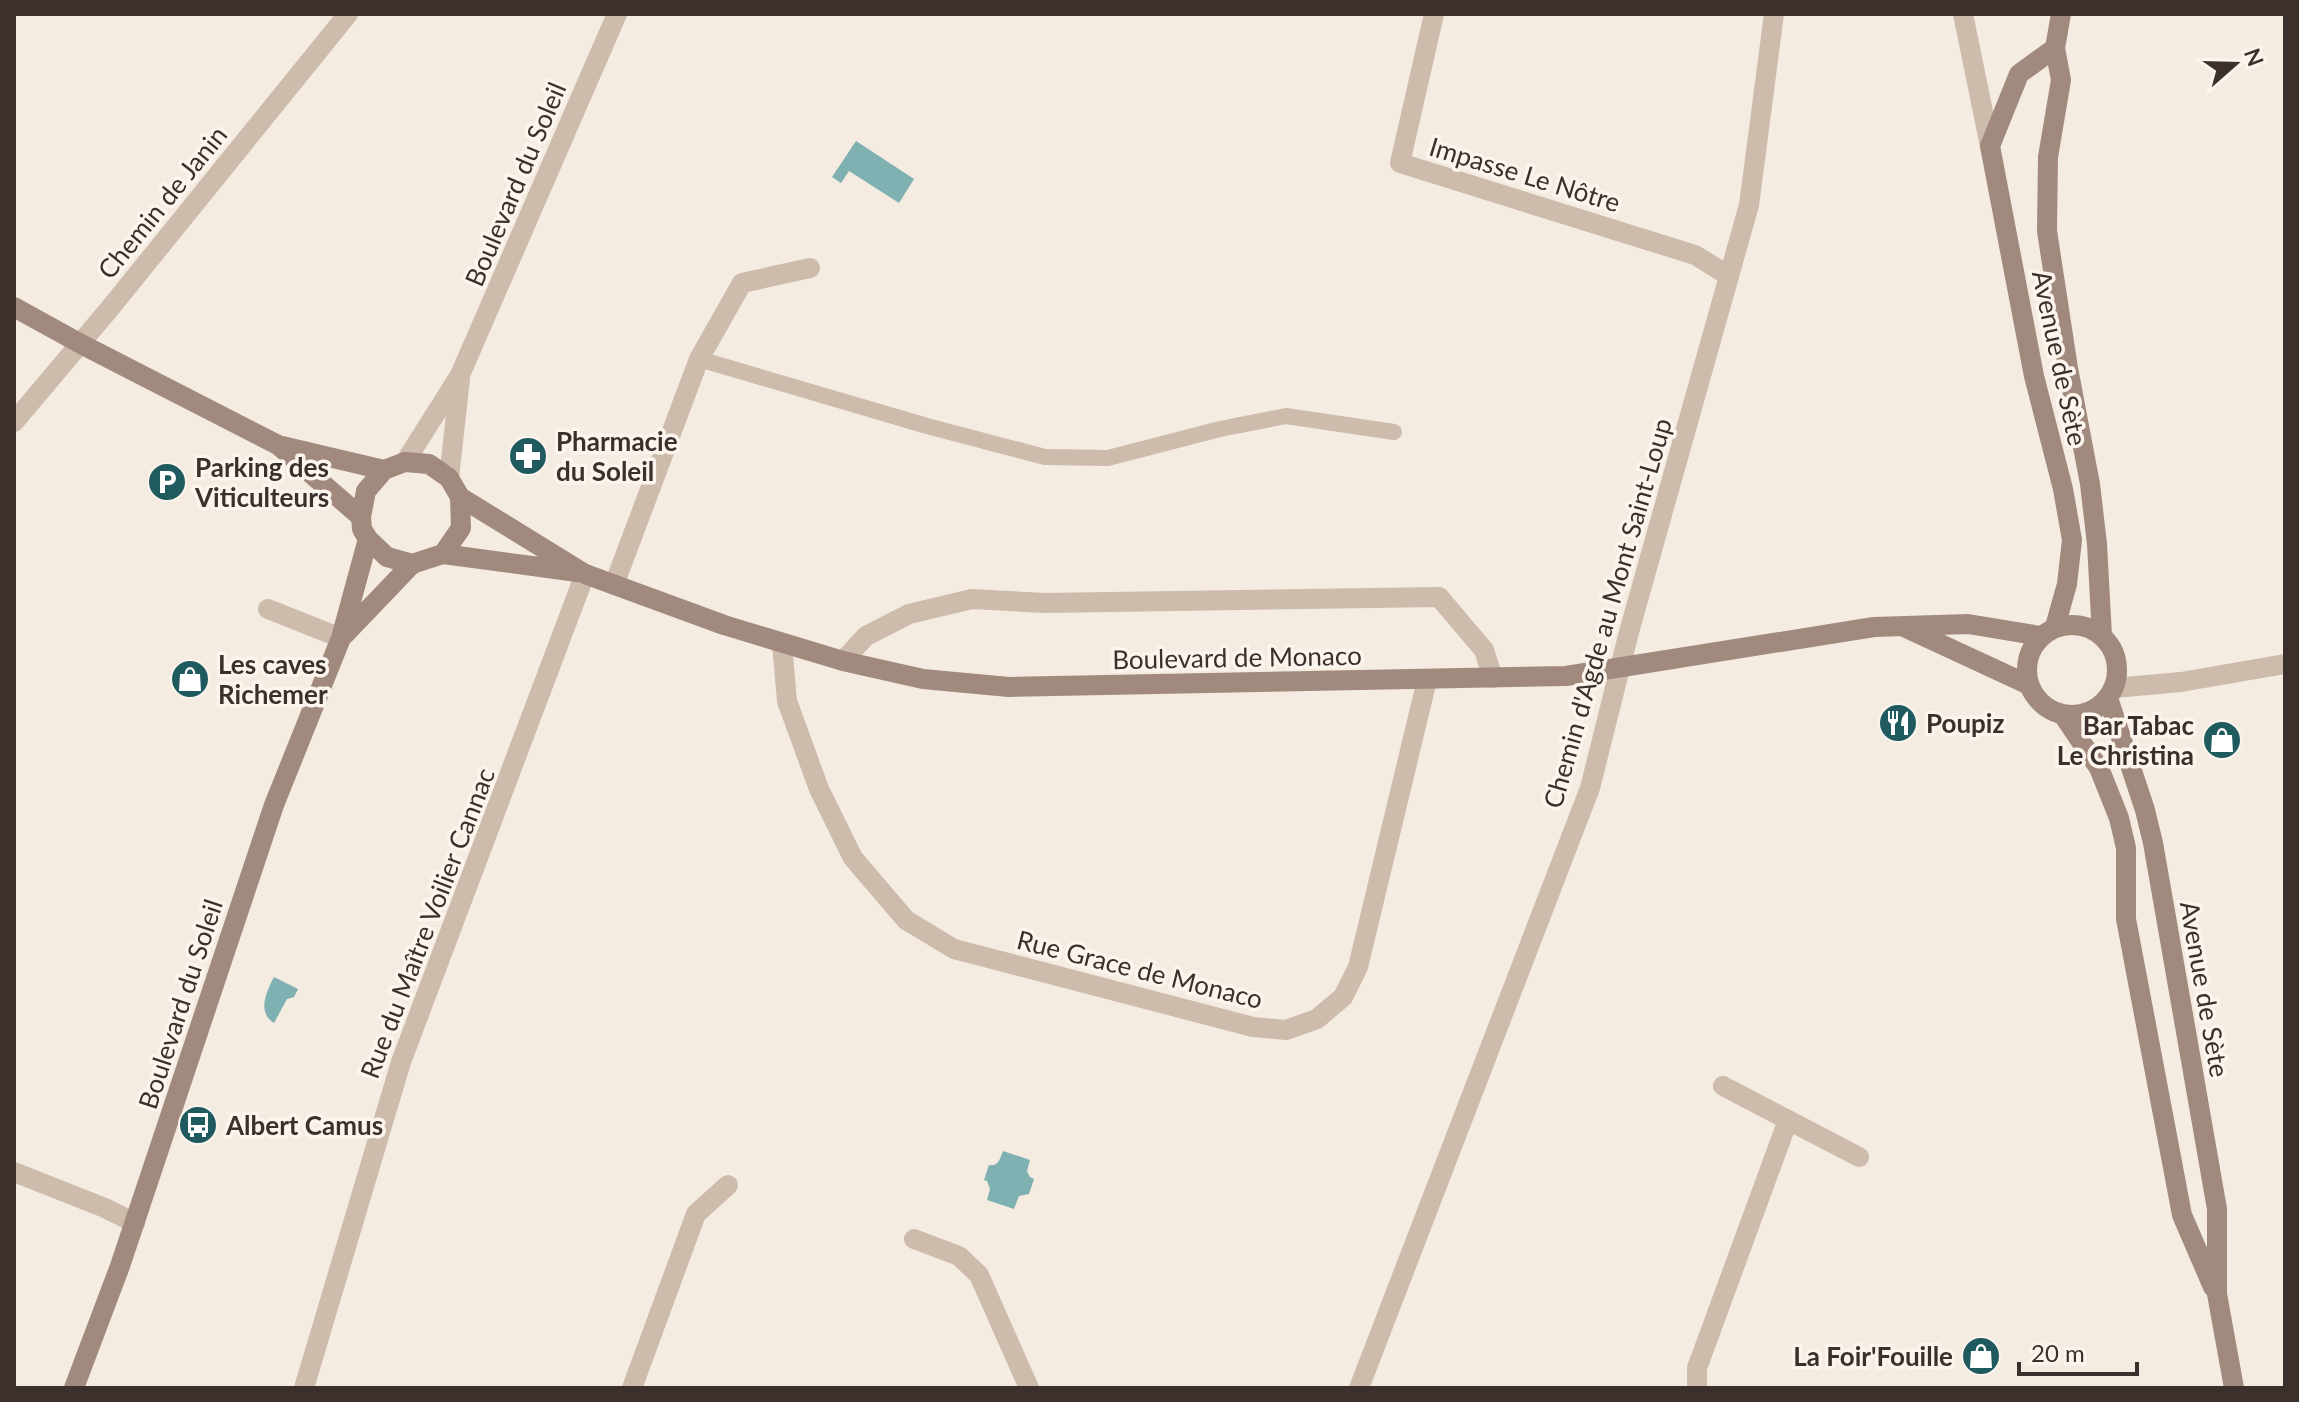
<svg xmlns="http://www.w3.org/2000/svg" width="2299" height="1402" font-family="Lato,sans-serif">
	<rect width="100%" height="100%" fill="#f4ebe1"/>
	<g fill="#7fb0b2">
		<polygon points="856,141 914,179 899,203 849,171 841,183 832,177"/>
		<path d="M274 977 298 989 294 997 287 999 274 1023C257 1013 266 992 274 977Z"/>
		<path d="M1003 1151 1030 1160 1027 1171 1030 1177 1034 1179 1029 1194 1019 1196 1014 1209 987 1200 990 1189 987 1181 984 1180 989 1165C998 1167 1000 1159 1003 1151Z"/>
	</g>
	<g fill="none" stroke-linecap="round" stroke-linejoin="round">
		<polyline stroke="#cdbbac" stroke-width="16" points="699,359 927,426 1045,457 1108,458 1220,429 1286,416 1394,432"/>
		<g stroke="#cdbbac" stroke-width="20">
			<polyline points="1434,14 1400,163 1695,255 1729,276"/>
			<polyline points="1963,14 1990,146"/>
			<polyline points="14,422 111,307 348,14"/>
			<polyline points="405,462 460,375 617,14"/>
			<polyline points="449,478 460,379"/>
			<polyline points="614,585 699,359 742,283 810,268"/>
			<polyline points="268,609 341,638"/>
			<polyline points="782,644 787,701 819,789 853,858 906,920 954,949 1253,1027 1286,1030 1317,1019 1343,997 1358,967 1427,680"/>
			<polyline points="843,661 866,636 909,614 972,599 1045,603 1439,597 1484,650 1493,678"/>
			<polyline points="2114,688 2181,682 2285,664"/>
			<polyline points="1723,1086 1859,1157"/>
			<polyline points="14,1172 105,1208 135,1223"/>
			<polyline points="914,1239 959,1256 979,1275 1029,1388"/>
			<polyline points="304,1388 401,1062 585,574"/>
			<polyline points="632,1388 696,1214 728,1185"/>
			<polyline points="1359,1388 1590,788 1629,632 1749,205 1774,14"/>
			<polyline points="1697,1388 1697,1368 1788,1120"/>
		</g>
		<g stroke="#a18a7d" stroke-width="20">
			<polyline points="2061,14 2055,48 2061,80 2048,157 2047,231 2068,368 2090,484 2097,544 2102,636"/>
			<polyline points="14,307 81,344 278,445 361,517"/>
			<polyline points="282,446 384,470"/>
			<polygon points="405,462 429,464 449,478 460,497 461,528 443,554 412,564 387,557 368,539 362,529 361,517 366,491 384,470"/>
			<polyline points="460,497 585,574 724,625 843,661 923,679 1009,687 1566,676 1874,627 1968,624 2041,636"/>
			<polyline points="443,554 577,572"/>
			<circle cx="2072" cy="670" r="45"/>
			<polyline points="2055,627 2067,584 2072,540 2063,489 2034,376 1990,146 2019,74 2055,48"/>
			<polyline points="1906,628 2029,685"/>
			<polyline points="344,635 412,564"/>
			<polyline points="2108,698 2145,810 2153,843 2217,1209 2217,1294 2234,1388"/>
			<polyline points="2063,715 2099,768 2119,818 2126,848 2126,919 2182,1215 2213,1287"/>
			<polyline points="74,1388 120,1266 274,805 341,638 368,539"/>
		</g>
	</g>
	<defs>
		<symbol id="pharmacy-disc" viewBox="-11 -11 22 22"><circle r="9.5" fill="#1f5a5e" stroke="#fbf5ee"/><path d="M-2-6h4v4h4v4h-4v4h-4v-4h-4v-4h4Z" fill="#fff"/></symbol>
		<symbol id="parking-disc" viewBox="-11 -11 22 22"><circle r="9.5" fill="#1f5a5e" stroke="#fbf5ee"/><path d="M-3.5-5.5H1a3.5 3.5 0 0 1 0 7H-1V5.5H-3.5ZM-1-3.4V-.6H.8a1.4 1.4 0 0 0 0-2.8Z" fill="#fff"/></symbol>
		<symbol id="shop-disc" viewBox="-11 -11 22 22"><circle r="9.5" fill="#1f5a5e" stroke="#fbf5ee"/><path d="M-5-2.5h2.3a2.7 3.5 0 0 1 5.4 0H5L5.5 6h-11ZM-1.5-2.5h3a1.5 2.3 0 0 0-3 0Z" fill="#fff"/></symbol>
		<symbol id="restaurant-disc" viewBox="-11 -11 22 22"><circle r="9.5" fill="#1f5a5e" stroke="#fbf5ee"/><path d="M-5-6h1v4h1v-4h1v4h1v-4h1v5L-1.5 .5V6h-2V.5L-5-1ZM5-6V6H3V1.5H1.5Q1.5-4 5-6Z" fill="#fff"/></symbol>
		<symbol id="bus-disc" viewBox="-11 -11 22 22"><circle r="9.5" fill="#1f5a5e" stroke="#fbf5ee"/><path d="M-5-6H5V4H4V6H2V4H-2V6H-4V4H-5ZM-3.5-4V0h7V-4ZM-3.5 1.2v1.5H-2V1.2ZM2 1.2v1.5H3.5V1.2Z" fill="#fff"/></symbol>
	</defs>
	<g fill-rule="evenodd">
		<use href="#pharmacy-disc" x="506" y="434" width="44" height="44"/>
		<use href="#parking-disc" x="145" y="460" width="44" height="44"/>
		<use href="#shop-disc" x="168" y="657" width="44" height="44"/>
		<use href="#restaurant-disc" x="1876" y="701" width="44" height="44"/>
		<use href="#shop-disc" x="2200" y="718" width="44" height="44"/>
		<use href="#bus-disc" x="176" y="1103" width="44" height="44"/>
		<use href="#shop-disc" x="1959" y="1334" width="44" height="44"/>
	</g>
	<g text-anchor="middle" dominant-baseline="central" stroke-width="7" stroke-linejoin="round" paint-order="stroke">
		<g font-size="26" fill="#3b302b" stroke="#fbf5ee">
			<text transform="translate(1525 174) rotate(17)">Impasse Le Nôtre</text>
			<text transform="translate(515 184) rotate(-67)">Boulevard du Soleil</text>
			<text transform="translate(162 202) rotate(-51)">Chemin de Janin</text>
			<text transform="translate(2060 358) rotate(78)">Avenue de Sète</text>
			<text transform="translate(1607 613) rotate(-74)">Chemin d'Agde au Mont Saint-Loup</text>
			<text transform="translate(1237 657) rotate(-1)">Boulevard de Monaco</text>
			<text transform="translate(427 923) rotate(-69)">Rue du Maître Voilier Cannac</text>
			<text transform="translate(1140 969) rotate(14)">Rue Grace de Monaco</text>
			<text transform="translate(2205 989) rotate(80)">Avenue de Sète</text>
			<text transform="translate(180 1004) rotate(-72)">Boulevard du Soleil</text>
		</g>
		<g font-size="26" font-weight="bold" fill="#3b302b" stroke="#fbf5ee" text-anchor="start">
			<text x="556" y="441">Pharmacie<tspan x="556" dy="30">du Soleil</tspan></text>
			<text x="195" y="467">Parking des<tspan x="195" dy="30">Viticulteurs</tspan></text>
			<text x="218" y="664">Les caves<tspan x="218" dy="30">Richemer</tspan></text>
			<text x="1926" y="723">Poupiz</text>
			<text x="2194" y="725" text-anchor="end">Bar Tabac<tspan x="2194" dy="30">Le Christina</tspan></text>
			<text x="226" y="1125">Albert Camus</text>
			<text x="1953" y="1356" text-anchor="end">La Foir'Fouille</text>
		</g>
	</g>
	<rect width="2299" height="1402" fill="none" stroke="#3b302b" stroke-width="32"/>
	<g transform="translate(2235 64) rotate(70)" stroke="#fbf5ee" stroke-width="6" paint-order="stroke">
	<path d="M0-6L14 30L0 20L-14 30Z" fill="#3b302b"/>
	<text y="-12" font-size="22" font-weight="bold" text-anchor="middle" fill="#3b302b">N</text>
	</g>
	<path d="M2019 1362v12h118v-12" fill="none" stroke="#3b302b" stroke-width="4"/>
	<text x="2031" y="1362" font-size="24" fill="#3b302b" stroke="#fbf5ee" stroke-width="6" paint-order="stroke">20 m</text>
</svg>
